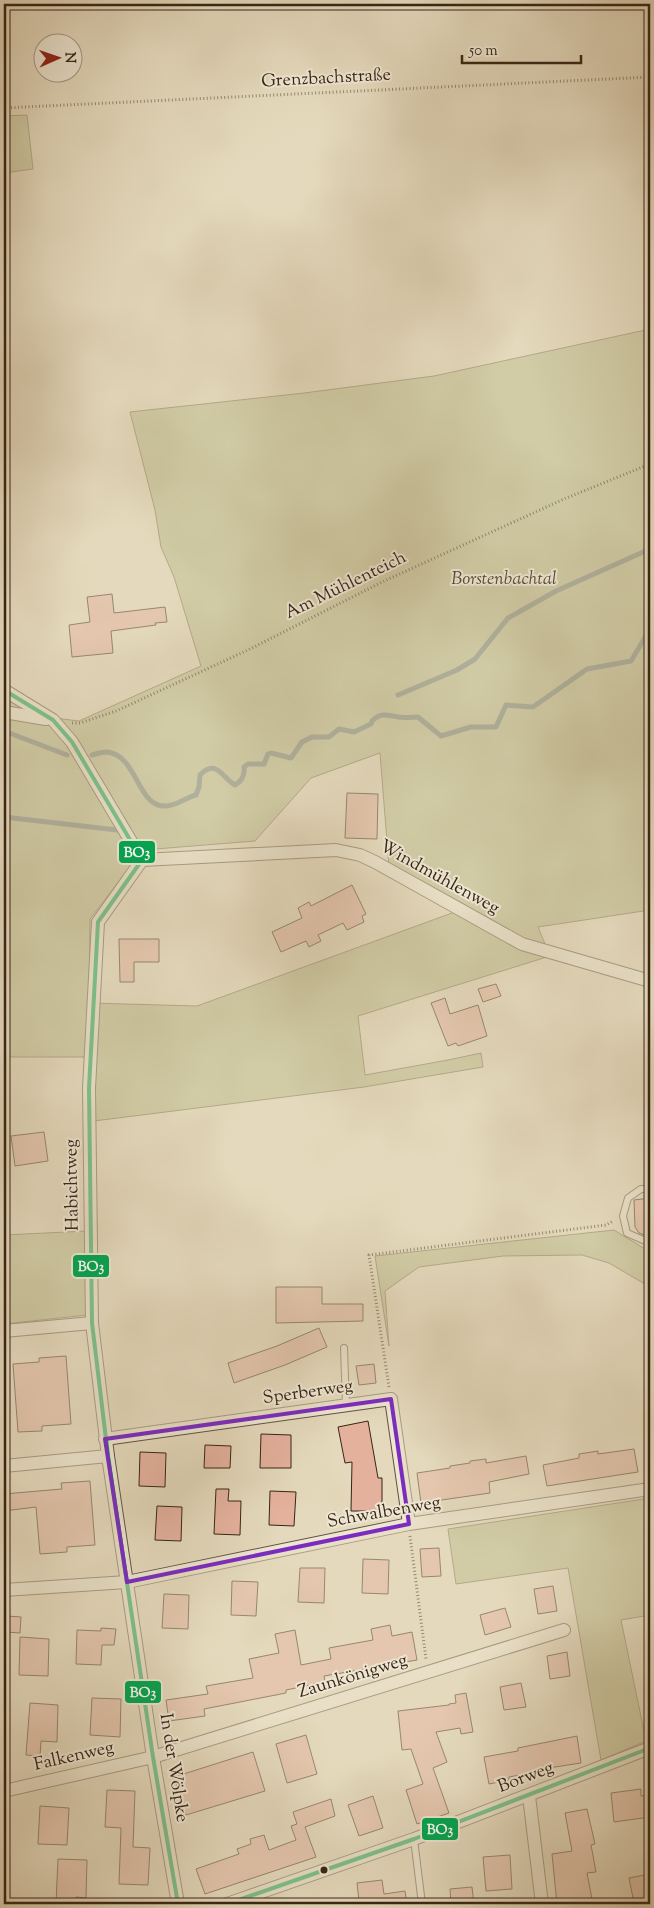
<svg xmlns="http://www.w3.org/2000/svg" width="654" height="1908" font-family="'Sorts Mill Goudy',serif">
	<rect width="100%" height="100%" fill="#e4d9bc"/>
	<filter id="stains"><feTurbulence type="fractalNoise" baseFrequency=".004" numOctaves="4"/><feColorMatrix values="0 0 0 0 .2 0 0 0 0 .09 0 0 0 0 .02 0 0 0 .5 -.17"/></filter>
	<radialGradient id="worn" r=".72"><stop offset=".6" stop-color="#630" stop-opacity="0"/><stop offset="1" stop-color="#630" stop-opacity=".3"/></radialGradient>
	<g fill="#bbbd8c" stroke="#7a7150" fill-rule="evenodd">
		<polygon points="27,115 33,169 4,173 4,116"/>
		<path d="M650 329V910L538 927 550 956 358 1016 365 1075 448 1060 481 1053 483 1067 364 1087 86 1122V1057H4V693L46 717 79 721 201 666 174 577 161 547 155 510 130 412 304 393 434 376ZM380 753 389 867 463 909 197 1006 89 1003 90 919 143 850 255 841 311 778Z"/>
		<polygon points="614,1230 650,1252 650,1287 609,1263 582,1255 503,1256 419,1267 385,1291 389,1346 375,1256"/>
		<polygon points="87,1231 87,1315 4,1324 4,1235"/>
		<polygon points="650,1498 650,1615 621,1620 646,1741 601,1760 568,1568 456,1584 448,1529"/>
	</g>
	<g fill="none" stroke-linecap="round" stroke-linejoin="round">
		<g stroke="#717e77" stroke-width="5">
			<polyline points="398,695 457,670 475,659 508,618 556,591 650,549"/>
			<polyline points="4,731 67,755"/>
			<path d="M92 755C96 754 102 752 107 752 138 755 137 809 167 806 178 805 187 797 196 795L199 787 200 775C217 758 222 778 235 785 242 781 245 775 244 767L248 764H264L268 754 271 753 291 758 302 742 312 737H329L339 729 354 732 371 724 372 721C381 712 387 715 398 717 404 718 412 717 418 717L441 736 471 727H496L506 705 533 707 587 669 631 661 650 629"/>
			<polyline points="4,817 117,830"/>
		</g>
	</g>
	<g fill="#e4b19d" stroke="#382515">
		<polygon points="112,594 114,613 165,607 167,622 155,623 156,625 111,631 113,653 72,657 69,625 90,622 87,597"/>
		<polygon points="347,793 378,794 377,839 345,838"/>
		<polygon points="352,885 366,914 362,916 364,922 347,930 343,923 318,935 321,941 309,947 306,941 281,952 272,932 302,918 298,908 309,902 311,906"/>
		<polygon points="119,939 159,939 159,962 134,962 134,982 120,982"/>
		<polygon points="496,984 501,996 483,1002 478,989"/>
		<polygon points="445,998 450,1014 478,1005 487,1036 458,1046 456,1043 448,1046 431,1003"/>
		<polygon points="44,1132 48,1161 15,1166 11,1136"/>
		<polygon points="650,1198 650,1237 639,1233 635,1227 634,1200"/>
		<polygon points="276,1287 322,1287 322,1304 363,1304 363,1321 276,1323"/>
		<polygon points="319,1328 327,1347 285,1365 234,1383 228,1363 277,1346"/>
		<polygon points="66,1356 71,1424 42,1426 42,1431 18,1432 13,1364 39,1362 39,1358"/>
		<polygon points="374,1364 376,1383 359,1385 356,1366"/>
		<polygon points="368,1421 378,1478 382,1478 382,1511 351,1511 352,1462 345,1463 338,1427"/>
		<polygon points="261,1434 291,1435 291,1468 260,1468"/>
		<polygon points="205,1445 231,1446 230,1468 204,1468"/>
		<polygon points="634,1449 638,1472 547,1486 543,1465 579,1458 579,1454 598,1451 598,1454"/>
		<polygon points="140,1452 166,1453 165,1487 139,1486"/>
		<polygon points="526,1456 529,1474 489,1482 490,1493 421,1503 417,1473 450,1468 450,1466 470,1463 470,1461 486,1459 486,1463"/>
		<polygon points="90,1481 95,1545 67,1547 67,1552 40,1554 36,1507 4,1511 4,1494 62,1489 61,1483"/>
		<polygon points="216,1489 229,1489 228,1501 241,1501 240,1535 214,1534"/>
		<polygon points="270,1491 296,1492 294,1526 269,1525"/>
		<polygon points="157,1506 182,1507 181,1541 155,1540"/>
		<polygon points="439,1548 441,1576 422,1577 420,1549"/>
		<polygon points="363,1559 389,1560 388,1594 362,1593"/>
		<polygon points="300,1568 325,1568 324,1603 298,1602"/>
		<polygon points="232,1581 258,1582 256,1616 231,1615"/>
		<polygon points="553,1586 557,1611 538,1614 534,1589"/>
		<polygon points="164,1594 189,1595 188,1629 162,1628"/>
		<polygon points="505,1608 511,1627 485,1635 480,1615"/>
		<polygon points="7,1616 21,1617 20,1633 6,1632"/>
		<polygon points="390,1625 392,1636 412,1632 417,1660 324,1676 325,1682 286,1690 286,1693 204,1709 205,1716 169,1721 166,1700 208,1694 206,1686 253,1678 249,1659 279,1653 275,1634 295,1630 301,1665 331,1659 329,1648 373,1640 371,1629"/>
		<polygon points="101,1628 116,1629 114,1645 102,1645 101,1665 76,1664 77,1630 101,1631"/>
		<polygon points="20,1637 49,1639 48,1676 19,1675"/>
		<polygon points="567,1652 570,1676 550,1679 547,1656"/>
		<polygon points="521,1683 526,1707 504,1710 500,1687"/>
		<polygon points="466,1693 473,1732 461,1734 460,1728 436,1732 447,1762 433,1768 449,1813 417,1824 406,1790 423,1784 411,1749 402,1750 398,1711 449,1705 449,1704 456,1703 455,1695"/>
		<polygon points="92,1698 121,1699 120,1737 90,1735"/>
		<polygon points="30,1703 58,1705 57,1742 41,1741 40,1756 26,1755"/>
		<polygon points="306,1735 317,1774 287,1783 276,1744"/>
		<polygon points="577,1736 581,1763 542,1769 542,1771 509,1777 509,1780 489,1784 484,1757 518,1751 518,1748"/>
		<polygon points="253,1752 265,1791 186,1815 174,1777"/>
		<polygon points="641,1789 641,1796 650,1795 650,1817 614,1822 611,1793"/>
		<polygon points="107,1790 135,1791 133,1847 150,1848 148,1885 119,1884 121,1828 105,1827"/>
		<polygon points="373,1796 383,1828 359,1836 348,1805"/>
		<polygon points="331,1799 335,1816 305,1827 316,1857 205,1894 196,1869 239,1854 237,1849 251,1844 250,1839 264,1835 269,1850 296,1840 291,1826 297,1824 293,1812"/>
		<polygon points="40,1806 69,1808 67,1845 38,1844"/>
		<polygon points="587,1809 595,1844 591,1845 596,1872 587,1873 593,1904 557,1904 552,1854 572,1851 565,1813"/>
		<polygon points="510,1855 512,1889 486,1891 483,1857"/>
		<polygon points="58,1859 87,1860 86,1898 76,1897 79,1904 56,1904"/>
		<polygon points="650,1874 650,1900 634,1903 629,1878"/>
		<polygon points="382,1880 384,1894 405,1891 407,1904 365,1904 365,1900 359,1901 357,1883"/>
		<polygon points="472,1887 474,1904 451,1904 450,1889"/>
	</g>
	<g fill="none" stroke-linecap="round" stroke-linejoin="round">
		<defs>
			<g id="service">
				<polyline points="650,1189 641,1189 628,1198 623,1216 627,1233 650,1243"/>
				<polyline points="344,1348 346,1406"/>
				<polyline points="414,1839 422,1904"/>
			</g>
			<g id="minor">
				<polyline points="4,690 53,720 72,742 142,860"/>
				<polyline points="4,712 46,719"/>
				<polyline points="142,860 98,922 89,1088 92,1323 108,1456 153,1757 178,1904"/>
				<polyline points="142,860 336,850 360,855 375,862 522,944 650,981"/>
				<polyline points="4,1331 92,1323"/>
				<polyline points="105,1439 391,1399 409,1524"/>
				<polyline points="4,1466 108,1456"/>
				<polyline points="4,1590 127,1582 409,1524 650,1489"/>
				<polyline points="4,1791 153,1757 564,1630"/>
				<polyline points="529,1796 542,1904"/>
				<polyline points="227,1904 414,1839 650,1748"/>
			</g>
		</defs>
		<use href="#service" stroke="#63523f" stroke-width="8"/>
		<use href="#minor" stroke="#63523f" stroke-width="14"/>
		<g stroke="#382515" stroke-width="3" stroke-dasharray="1 2.5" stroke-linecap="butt">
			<polyline points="4,108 650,77"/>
			<polyline points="72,723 80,723 116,711 248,650 382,582 564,499 650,464"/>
			<polyline points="389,1387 369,1255 606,1225 613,1221"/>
			<polyline points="410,1536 426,1659"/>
		</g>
		<use href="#service" stroke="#ede6d3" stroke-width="6"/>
		<use href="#minor" stroke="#ede6d3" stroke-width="12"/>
		<defs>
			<g id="bus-1">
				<polyline points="4,690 53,720 72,742 142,860 98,922 89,1088 92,1323 108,1456 153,1757 178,1904"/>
				<polyline points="227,1904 414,1839 650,1748"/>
			</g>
		</defs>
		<use href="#bus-1" stroke="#ede6d3" stroke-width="8"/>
		<use href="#bus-1" stroke="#00a651" stroke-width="4"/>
	</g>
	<path d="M0 0H654V1908H0ZM391 1399 409 1524 127 1582 105 1439Z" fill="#e4d9bc" fill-opacity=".55" fill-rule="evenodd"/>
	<path fill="none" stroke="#7b2cbf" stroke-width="4" stroke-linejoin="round" d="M391 1399 409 1524 127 1582 105 1439Z"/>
	<circle fill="#382515" stroke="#ede6d3" stroke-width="2" cx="324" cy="1870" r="4.5"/>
	<g text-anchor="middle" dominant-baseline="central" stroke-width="4" stroke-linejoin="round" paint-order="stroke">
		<g font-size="18" fill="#382515" stroke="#ede6d3">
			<text transform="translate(326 79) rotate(-3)">Grenzbachstraße</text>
			<text transform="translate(346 586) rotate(-26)">Am Mühlenteich</text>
			<text transform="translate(439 878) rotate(29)">Windmühlenweg</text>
			<text transform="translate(73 1185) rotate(-91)">Habichtweg</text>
			<text transform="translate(308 1393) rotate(-8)">Sperberweg</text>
			<text transform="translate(384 1513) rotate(-10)">Schwalbenweg</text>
			<text transform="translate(353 1677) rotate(-17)">Zaunkönigweg</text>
			<text transform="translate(74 1757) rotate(-13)">Falkenweg</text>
			<text transform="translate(173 1768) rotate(81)">In der Wölpke</text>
			<text transform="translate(526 1778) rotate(-21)">Borweg</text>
		</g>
		<g font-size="18" font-style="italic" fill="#594b33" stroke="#ede6d3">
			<text x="504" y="580">Borstenbachtal</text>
		</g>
	</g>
	<g stroke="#ede6d3" stroke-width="2">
		<rect x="118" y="840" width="38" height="24" rx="5" fill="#00a651"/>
		<rect x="72" y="1254" width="38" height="24" rx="5" fill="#00a651"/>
		<rect x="124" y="1680" width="38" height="24" rx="5" fill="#00a651"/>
		<rect x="421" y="1817" width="38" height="24" rx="5" fill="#00a651"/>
	</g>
	<g font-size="14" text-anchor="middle" font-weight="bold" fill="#fff">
		<text x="137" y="857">BO3</text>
		<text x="91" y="1271">BO3</text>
		<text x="143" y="1697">BO3</text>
		<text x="440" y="1834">BO3</text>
	</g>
	<rect width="654" height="1908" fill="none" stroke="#e4d9bc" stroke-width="20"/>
	<rect x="5" y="5" width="644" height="1898" fill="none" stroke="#382515" stroke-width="2.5"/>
	<rect x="10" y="10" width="634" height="1888" fill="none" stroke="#382515"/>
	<g transform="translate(58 58) rotate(88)"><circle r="24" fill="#ede6d3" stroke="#a59987"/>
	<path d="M0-4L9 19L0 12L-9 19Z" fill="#8f2418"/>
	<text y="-8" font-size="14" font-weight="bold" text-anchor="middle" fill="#382515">N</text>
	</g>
	<path d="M462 55v8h119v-8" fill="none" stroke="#382515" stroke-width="2.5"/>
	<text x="469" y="55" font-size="15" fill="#382515" stroke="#ede6d3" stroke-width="4" paint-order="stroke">50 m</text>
	<rect width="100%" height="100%" filter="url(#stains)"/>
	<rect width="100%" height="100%" fill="url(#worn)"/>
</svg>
